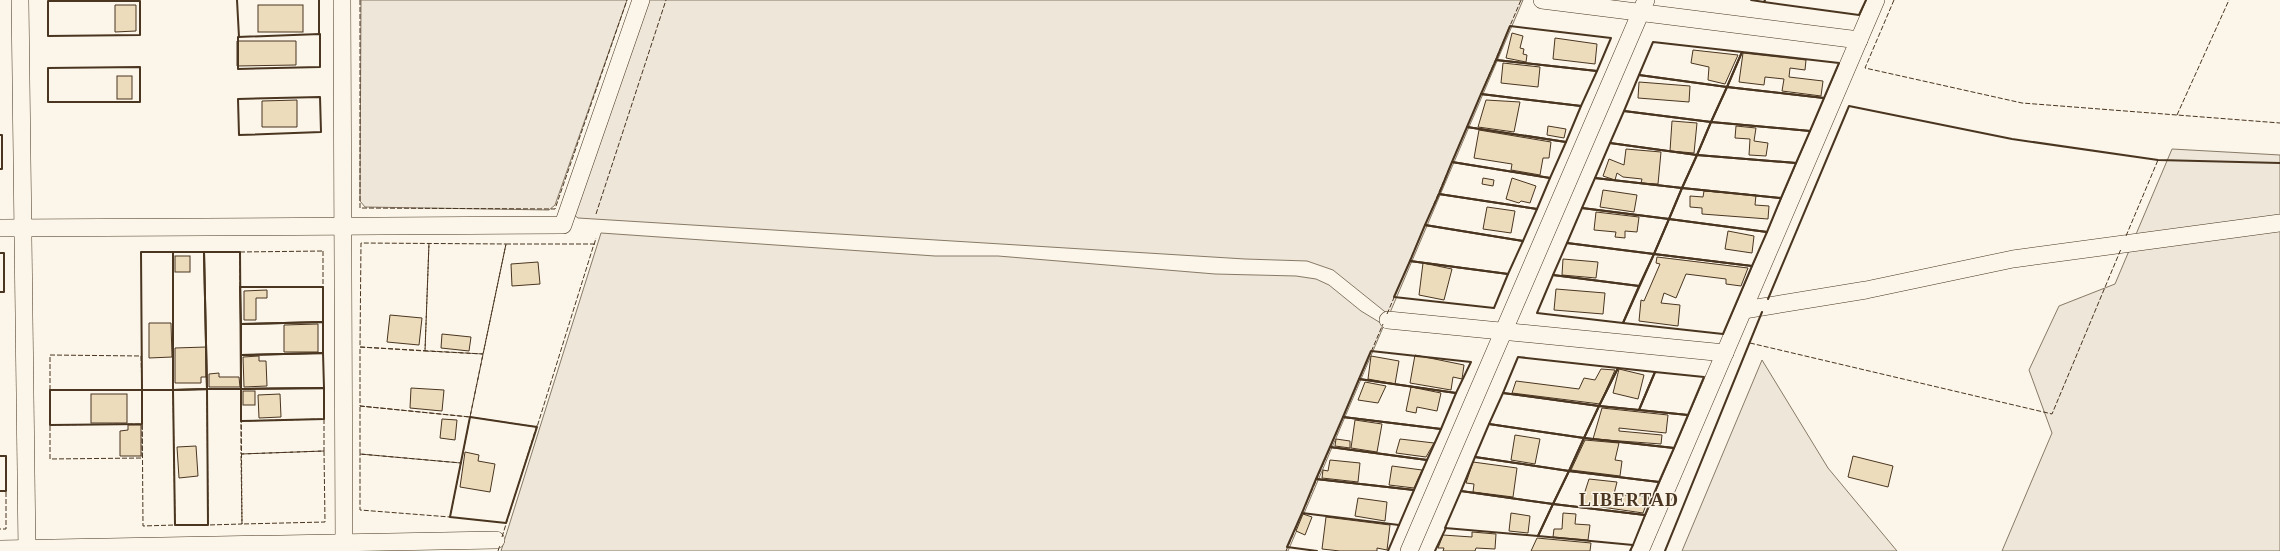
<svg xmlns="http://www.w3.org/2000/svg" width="2280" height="551" font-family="Georgia,serif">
	<rect width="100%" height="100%" fill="#fbf6e9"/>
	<g fill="#ede6d9" stroke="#887966">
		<polygon points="361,0 627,0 555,205 549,210 365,207 360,201"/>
		<polygon points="648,0 1523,0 1389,315 1333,270 1307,261 1245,259 578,218 574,215"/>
		<polygon points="2172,149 2280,155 2280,551 2002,551 2052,433 2029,370 2059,306 2115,284"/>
		<polygon points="601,233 935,256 998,256 1215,274 1296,276 1316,279 1329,285 1361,311 1384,325 1288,551 501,551"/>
		<polygon points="1762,360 1828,468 1897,551 1682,551"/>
	</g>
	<g fill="#ecdcbc" stroke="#4a3520">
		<polygon points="115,5 136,5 136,31 115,32"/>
		<rect x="258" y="5" width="45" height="27"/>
		<polygon points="1512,33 1523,36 1520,48 1524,49 1523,54 1527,55 1526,62 1506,58"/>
		<polygon points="1555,38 1597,44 1595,64 1553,59"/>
		<polygon points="237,41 296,41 296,65 237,66"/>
		<polygon points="1693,50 1738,55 1725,84 1708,80 1709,67 1691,63"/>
		<polygon points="1743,53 1806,60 1805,70 1790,68 1789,77 1823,81 1821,96 1782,91 1784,79 1765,77 1764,85 1739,82"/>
		<polygon points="1503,63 1540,67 1538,87 1501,83"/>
		<rect x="117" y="76" width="15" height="23"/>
		<polygon points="1639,82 1690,86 1689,102 1638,98"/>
		<polygon points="297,100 297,127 262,127 262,101"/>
		<polygon points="1486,100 1520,102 1514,132 1478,127"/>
		<polygon points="1672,121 1697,123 1694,153 1670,151"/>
		<polygon points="1548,126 1566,129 1564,138 1547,135"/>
		<polygon points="1736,126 1756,128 1754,141 1768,143 1766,156 1749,155 1750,139 1735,138"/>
		<polygon points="1479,130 1551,142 1549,158 1543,158 1540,175 1511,170 1512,164 1474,158"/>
		<polygon points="1626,149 1661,152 1658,184 1641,183 1642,179 1623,177 1617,173 1615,180 1603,176 1609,159 1624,165"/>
		<polygon points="1483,178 1494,180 1493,186 1482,184"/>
		<polygon points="1512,178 1536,186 1530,203 1521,201 1519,203 1506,199"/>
		<polygon points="1603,190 1637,195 1634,212 1600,207"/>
		<polygon points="1704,191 1756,195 1755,205 1769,206 1768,219 1702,214 1702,208 1690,207 1690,196 1703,197"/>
		<polygon points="1487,207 1515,211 1511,233 1483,229"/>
		<polygon points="1596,212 1639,217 1637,232 1625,231 1625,238 1615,237 1616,232 1594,230"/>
		<polygon points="1728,231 1754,236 1752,253 1725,249"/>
		<rect x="175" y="256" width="15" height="16"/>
		<polygon points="1657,257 1748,268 1741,286 1726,284 1726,279 1686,274 1676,298 1664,293 1661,303 1680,305 1678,326 1639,321 1641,300 1644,301 1660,264 1656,263"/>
		<polygon points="1563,259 1598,262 1596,278 1562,275"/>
		<polygon points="538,262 540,284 512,286 511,264"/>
		<polygon points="1423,263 1452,269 1444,300 1419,295"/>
		<polygon points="1556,289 1605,293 1603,314 1554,310"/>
		<polygon points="267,290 267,298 256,298 256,320 244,320 244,291"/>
		<polygon points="390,315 422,318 419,345 387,342"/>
		<polygon points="149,323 171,323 172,357 149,358"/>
		<polygon points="318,324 318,352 284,352 284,325"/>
		<polygon points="442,334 471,337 469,351 441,348"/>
		<polygon points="206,347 206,377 201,377 201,383 175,383 175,348"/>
		<polygon points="1415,355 1464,365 1462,379 1453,377 1451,390 1410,383"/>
		<polygon points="259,356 259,361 266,361 267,386 244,387 243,357"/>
		<polygon points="1371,356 1399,361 1395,384 1368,379"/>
		<polygon points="1601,369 1615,370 1600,404 1512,393 1516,381 1579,389 1584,378 1595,380"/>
		<polygon points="1619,369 1644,375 1638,399 1613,393"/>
		<polygon points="219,373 219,377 239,377 240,387 209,387 209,374"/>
		<polygon points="1365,382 1386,386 1378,403 1358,400"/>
		<polygon points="1411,387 1441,393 1437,411 1417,407 1416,413 1406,411"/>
		<polygon points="411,388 444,390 442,411 410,408"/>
		<rect x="243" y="391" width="12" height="14"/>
		<rect x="91" y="394" width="36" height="29"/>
		<polygon points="280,394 281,417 259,418 258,395"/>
		<polygon points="1602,408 1668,415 1666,433 1619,428 1619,431 1662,435 1661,444 1593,439"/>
		<polygon points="442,419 457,420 455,440 440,438"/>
		<polygon points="1355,420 1382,424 1377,452 1351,448"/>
		<polygon points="128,425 141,425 141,456 120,456 120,431 128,430"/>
		<polygon points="1515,435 1540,439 1535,464 1511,460"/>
		<polygon points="1336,439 1350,441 1350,448 1335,446"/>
		<polygon points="1400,439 1434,443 1426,457 1396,453"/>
		<polygon points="1585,440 1619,443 1615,460 1622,461 1620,476 1571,470"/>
		<polygon points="196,446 198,476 179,478 177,447"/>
		<polygon points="465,452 479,455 478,461 495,464 490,492 460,487"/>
		<polygon points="1853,456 1893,466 1888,487 1848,477"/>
		<polygon points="1330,460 1360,463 1358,482 1322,478 1323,470 1328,471"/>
		<polygon points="1473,462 1517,468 1513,497 1473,492 1474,484 1466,483"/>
		<polygon points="1392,466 1422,470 1414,488 1389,485"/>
		<polygon points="1589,479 1617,482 1614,494 1649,497 1643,513 1581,504"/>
		<polygon points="1358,498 1387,502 1385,521 1355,516"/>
		<polygon points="1511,513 1530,516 1528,533 1509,531"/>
		<polygon points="1563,513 1576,514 1575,524 1590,525 1588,540 1553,537 1554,529 1562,529"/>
		<polygon points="1303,514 1312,517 1305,535 1296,531"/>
		<polygon points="1326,517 1390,525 1387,550 1377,548 1377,551 1340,551 1322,549"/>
		<polygon points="1472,532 1496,534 1495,549 1476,548 1475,551 1443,551 1444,548 1438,548 1443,535 1472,537"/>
		<polygon points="1537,538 1591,543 1590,551 1531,551"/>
	</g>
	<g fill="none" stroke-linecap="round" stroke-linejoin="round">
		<defs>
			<g id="minor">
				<polyline points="20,0 27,551"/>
				<polyline points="342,0 344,551"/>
				<polyline points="1542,0 1859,40"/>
				<polyline points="0,228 563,225 641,0"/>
				<polyline points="1744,310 1866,290 2013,259 2280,223"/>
				<polyline points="1388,320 1725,353"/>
				<polyline points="0,549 496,540"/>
				<polyline points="1409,551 1646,0"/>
				<polyline points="1640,551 1876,0"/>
			</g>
		</defs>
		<use href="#minor" stroke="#4a3520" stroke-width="18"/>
		<use href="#minor" stroke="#fbf6e9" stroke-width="17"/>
		<g stroke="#4a3520" stroke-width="1" stroke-dasharray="5 2" stroke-linecap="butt">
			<polyline points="360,0 360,208 555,209 627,0"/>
			<polyline points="1894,0 1865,68 2022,103 2280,123"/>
			<polyline points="2177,115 2229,0"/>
			<polyline points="596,214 666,0"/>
			<polyline points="2126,236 2158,160"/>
			<polyline points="429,243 425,351 360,347 361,243 506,244 483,354 425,351 429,243"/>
			<polygon points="506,244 594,244 537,427 470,417"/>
			<polyline points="594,245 596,238"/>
			<polygon points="323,251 323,287 240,287 240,252"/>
			<polyline points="1387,314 1521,0"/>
			<polyline points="1750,343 2052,414 2121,249"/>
			<polygon points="360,347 483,354 470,417 360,406"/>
			<polygon points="50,355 141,356 142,390 50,390"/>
			<polygon points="207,389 241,389 242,524 208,525"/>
			<polygon points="142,390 173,390 175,525 143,526"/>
			<polygon points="360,406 470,417 461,463 360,454"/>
			<polygon points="324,419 324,451 241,454 241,421"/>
			<polygon points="142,424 142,458 50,459 50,425"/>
			<polygon points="324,451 325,522 242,524 241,454"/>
			<polygon points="360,454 461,463 450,517 360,510"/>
			<polyline points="0,491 6,491 6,529 0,529"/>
			<polyline points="502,537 537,425"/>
			<polyline points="498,551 500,545"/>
			<polyline points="1286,551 1383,324"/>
		</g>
		<g stroke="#4a3520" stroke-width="2">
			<polyline points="237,0 239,37"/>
			<polyline points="1751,0 1764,2 1765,0 1764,2 1859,15 1866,0"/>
			<polygon points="48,1 140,1 140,35 48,36"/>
			<polygon points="1510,26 1611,38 1597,71 1496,60"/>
			<polyline points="319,34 319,0"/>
			<polygon points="320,34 320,67 238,69 238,37"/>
			<polygon points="1653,42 1742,52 1727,87 1639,75"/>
			<polygon points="1742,52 1839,63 1824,98 1727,87"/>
			<polygon points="1496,60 1597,71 1581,106 1481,94"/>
			<polygon points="140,67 140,102 48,102 48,68"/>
			<polygon points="1639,75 1727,87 1711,122 1624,111"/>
			<polygon points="1727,87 1824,98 1810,131 1711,122"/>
			<polygon points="1481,94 1581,106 1566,142 1467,127"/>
			<polygon points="320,97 321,132 239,135 238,99"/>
			<polygon points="1624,111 1711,122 1697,155 1610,143"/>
			<polygon points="1711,122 1810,131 1796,163 1697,155"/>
			<polygon points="1467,127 1566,142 1550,178 1452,162"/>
			<polyline points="0,135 2,135 2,169 0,169"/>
			<polygon points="1610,143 1697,155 1682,188 1595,178"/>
			<polygon points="1697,155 1796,163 1781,198 1682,188"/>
			<polygon points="1452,162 1550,178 1537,209 1439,194"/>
			<polygon points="1595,178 1682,188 1669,219 1582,208"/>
			<polygon points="1682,188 1781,198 1767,232 1669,219"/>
			<polygon points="1439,194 1537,209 1523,241 1425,225"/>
			<polygon points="1582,208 1669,219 1654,254 1567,243"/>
			<polygon points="1669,219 1767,232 1752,266 1654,254"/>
			<polygon points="1425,225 1523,241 1508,274 1410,261"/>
			<polygon points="1567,243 1654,254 1639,286 1553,275"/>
			<polygon points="141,252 173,252 173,390 142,390"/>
			<polygon points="173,252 204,252 207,389 173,390"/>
			<polygon points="204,252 240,252 241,389 207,389"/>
			<polyline points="0,253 4,253 4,292 0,292"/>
			<polygon points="1654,254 1752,266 1723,334 1623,323"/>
			<polygon points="1410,261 1508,274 1494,308 1394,297"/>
			<polygon points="1553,275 1639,286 1623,323 1537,313"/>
			<polygon points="240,287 323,287 323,322 241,324"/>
			<polyline points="1768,299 1849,106 2012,139 2158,160 2280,163"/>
			<polygon points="323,322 323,353 241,355 241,324"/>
			<polygon points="1371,351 1471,362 1456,393 1359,379"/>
			<polygon points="323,353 324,388 241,389 241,355"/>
			<polygon points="1518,357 1618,368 1599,406 1503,393"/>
			<polygon points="1618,368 1655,372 1639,410 1599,406"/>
			<polygon points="1655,372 1704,377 1688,415 1639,410"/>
			<polygon points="1359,379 1456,393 1441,429 1343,417"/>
			<polygon points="324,388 324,419 241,421 241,389"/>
			<polygon points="207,389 208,525 175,525 173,390"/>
			<polygon points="50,390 142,390 142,424 50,425"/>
			<polygon points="1503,393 1599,406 1584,438 1489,424"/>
			<polygon points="1599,406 1688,415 1674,448 1584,438"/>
			<polygon points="470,417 537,427 506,523 450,517"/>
			<polygon points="1343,417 1441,429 1427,460 1330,447"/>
			<polygon points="1489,424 1584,438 1569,471 1475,457"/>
			<polygon points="1584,438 1674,448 1659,482 1569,471"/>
			<polygon points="1330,447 1427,460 1414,490 1316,479"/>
			<polyline points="0,456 6,456 6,491 0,491"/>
			<polygon points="1475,457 1569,471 1553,504 1461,491"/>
			<polygon points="1569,471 1659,482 1645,515 1553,504"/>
			<polygon points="1316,479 1414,490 1399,525 1302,513"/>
			<polygon points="1461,491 1553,504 1538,536 1445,528"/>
			<polygon points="1553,504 1645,515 1633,545 1538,536"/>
			<polyline points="1302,513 1287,547 1317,551"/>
			<polyline points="1388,551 1399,525 1398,525"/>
			<polyline points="1435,551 1446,528"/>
			<polyline points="1630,551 1633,545"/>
			<polyline points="1665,551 1762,312"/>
		</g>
	</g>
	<g text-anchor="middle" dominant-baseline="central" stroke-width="3" stroke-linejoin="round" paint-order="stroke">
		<g font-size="18" font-weight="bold" letter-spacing="1" fill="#4a3520" stroke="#fbf6e9">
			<text x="1629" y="500">LIBERTAD</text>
		</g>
	</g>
</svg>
